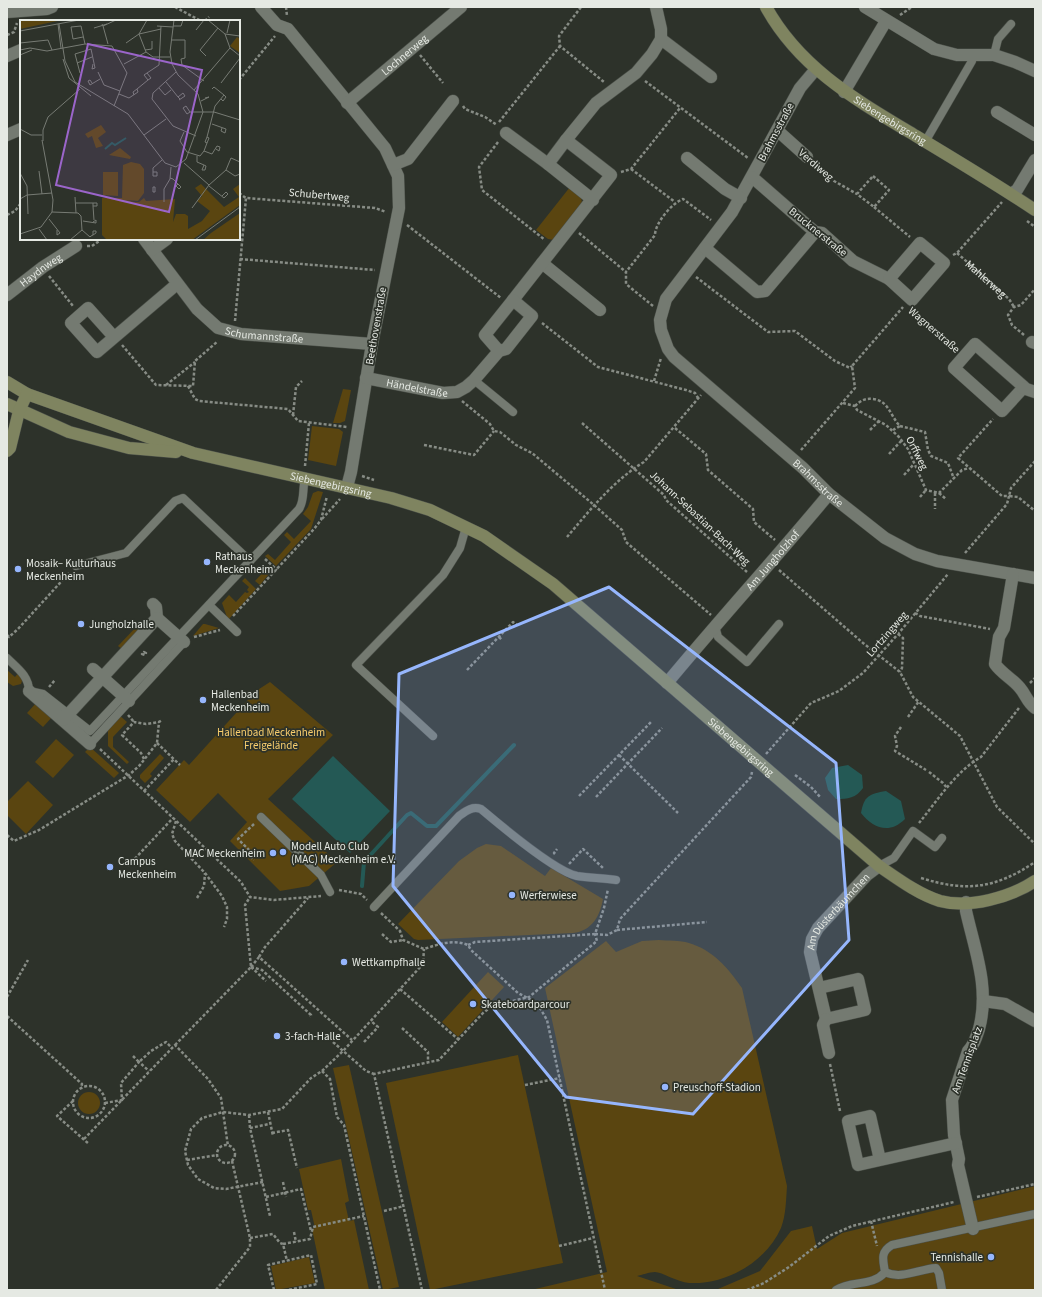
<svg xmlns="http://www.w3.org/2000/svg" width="1042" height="1297" font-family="'Source Sans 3',sans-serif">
	<rect width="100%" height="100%" fill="#2d322a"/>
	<g fill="#5a4510">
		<polygon points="570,187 581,196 582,203 554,240 548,239 536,230"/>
		<polygon points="343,389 351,390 345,421 340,423 333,423"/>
		<polygon points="312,426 339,429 343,432 336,466 308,460"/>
		<polygon points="318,491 323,492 311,529 276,566 265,556 268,554 275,560 291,542 284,535 287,532 294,539 311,521 303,514 308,507 313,493"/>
		<polygon points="269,566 273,569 260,585 255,581"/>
		<polygon points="245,578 256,589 228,620 222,603 229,595 236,602 245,592 247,593 249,592 247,590 249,587 242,581"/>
		<polygon points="203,624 205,624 219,628 193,636"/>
		<polygon points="138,625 141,628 122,649 118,646"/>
		<polygon points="7,670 15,677 19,672 22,681 21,684 13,686 7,682"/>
		<polygon points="270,682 333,735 268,799 337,862 309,886 280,891 230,841 247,822 218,793 190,822 156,790 184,760 189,765 256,691"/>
		<polygon points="37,702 53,716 43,727 27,713"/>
		<polygon points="119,715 127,722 113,737 113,747 129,762 127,764 108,746 108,727"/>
		<polygon points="56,739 74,755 53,778 35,762"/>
		<polygon points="90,747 119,773 114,778 85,752"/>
		<polygon points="160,754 164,758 150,774 152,776 145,783 140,778 140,775"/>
		<polygon points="28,781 53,805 26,834 7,815 7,802"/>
		<path d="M486 844 501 846 545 876 551 868 603 899C600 916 592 931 573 933L418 940 414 939 398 924 459 861 477 848Z"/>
		<path d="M659 940C668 941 680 940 689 943 713 950 729 969 742 988L787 1186C786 1200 786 1215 781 1228 766 1262 726 1285 689 1283 677 1282 662 1272 655 1272 649 1272 642 1275 637 1276L679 1290H531L607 1272 545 988 606 941 616 952 642 941Z"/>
		<polygon points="488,972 504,987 458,1037 442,1022"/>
		<polygon points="518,1055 563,1263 430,1290 386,1083"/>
		<polygon points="349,1065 399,1287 383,1290 333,1068"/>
		<circle cx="89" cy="1103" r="11"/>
		<polygon points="341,1159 349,1201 345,1203 349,1221 354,1220 369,1290 325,1290 312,1229 315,1228 311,1210 308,1210 299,1169"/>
		<polygon points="1035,1186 1035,1290 680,1290 718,1289 760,1271 791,1231 812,1226 817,1249 842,1233"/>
		<polygon points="309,1257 315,1283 276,1290 271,1266"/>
	</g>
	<g fill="#245955">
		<polygon points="333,756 390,811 350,853 292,799"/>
		<path d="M848 765 862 775 863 788C856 798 848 799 836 799L828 790 825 778 832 768Z"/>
		<path d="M886 791 901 801 905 819C889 835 873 828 861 813 864 796 869 794 886 791Z"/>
	</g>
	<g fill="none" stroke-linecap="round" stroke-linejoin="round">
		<polyline stroke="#245955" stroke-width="4" points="362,886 364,862 407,815 411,813 427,826 436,826 514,745"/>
		<defs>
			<g id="lane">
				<polyline points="994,55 998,39 1011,24"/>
				<polyline points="925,142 972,61 972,56"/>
				<polyline points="474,380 513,412"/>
				<polyline points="76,566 126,553 175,501 183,498 250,561"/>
				<polyline points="209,605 237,632"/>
				<polyline points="715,626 718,637 747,662 779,624"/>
				<path d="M7 658C17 668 29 676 29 691L43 694 90 731 299 509C305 500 302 490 305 479"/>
				<polyline points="433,736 356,665 443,575 460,548 466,527"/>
				<polyline points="90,744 184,642"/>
				<polyline points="261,817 321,875 330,892"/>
				<polyline points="879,866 894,858 913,831 935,847 942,838"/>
				<path d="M374 907 459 816C466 811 472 806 481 809 500 825 554 871 577 876 589 878 603 878 616 880"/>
				<path d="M885 1272C901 1280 919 1269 936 1268L939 1273 942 1290"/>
				<path d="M836 1290C851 1280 873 1287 885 1272 883 1260 880 1252 892 1245L1035 1214"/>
			</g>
			<g id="street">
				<polyline points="261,7 277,25 288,29 385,148 398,176 399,208 372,344 351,472 347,487"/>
				<polyline points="865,7 934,49 957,55 994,55 1015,62 1035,71"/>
				<polyline points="7,12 47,9 52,7"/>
				<polyline points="661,39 711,77"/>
				<polyline points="7,56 21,50"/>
				<path id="s2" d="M816 69 800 88 732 212 666 299 660 320 661 330 668 349 674 357 803 468 829 494 885 538 915 554 937 561 1035 578"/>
				<polyline points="844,92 886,21"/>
				<path id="s3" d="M347 103 461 7"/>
				<polyline points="997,112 1035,135"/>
				<polyline points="778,131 807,157"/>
				<polyline points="506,133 548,164"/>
				<polyline points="7,135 21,129"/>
				<polyline points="566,140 596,103 636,73 652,54 661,39 661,29 656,7"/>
				<polyline points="687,158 725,189 741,198"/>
				<polyline points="393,165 408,159 453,101"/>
				<polyline points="752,177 815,232 822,233 853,261 889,279"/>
				<polyline points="1011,194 1017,190 1035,160"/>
				<path id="s4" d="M144 239 197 309 218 328 241 334 372 344"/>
				<polygon points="920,243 944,263 912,300 889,279"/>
				<polyline points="705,248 757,292 765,291 815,232"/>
				<polyline points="152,250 167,239"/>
				<polyline points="542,263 600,310"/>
				<path id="s5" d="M7 295 43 267 76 246"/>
				<polyline points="513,300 611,175 566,140 548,164 593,200"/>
				<polyline points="114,337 88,308 71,323 97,352 177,284"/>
				<polyline points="1032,342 1035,343"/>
				<polygon points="975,344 1024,387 1002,411 954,368"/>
				<path id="s6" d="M366 378 443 393 457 392 466 387 474 380 499 351 506 349 532 316 513 300 485 335 499 351"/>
				<polyline points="1023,388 1035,392"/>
				<path d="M1013 574 1004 628 999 637 995 664C1002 674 1013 679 1020 688 1026 695 1027 702 1035 708"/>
				<polyline points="153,604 156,607 157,618"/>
				<polyline points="93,669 129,701"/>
				<path id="s7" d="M667 683C720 619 776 558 829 494"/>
				<polyline points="29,691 90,744"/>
				<polyline points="63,720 157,618 184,642"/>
				<path d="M966 902V911C975 951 990 988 979 1029 976 1038 974 1045 968 1051L952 1100 954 1135 959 1159 958 1165 973 1229"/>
				<path id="s8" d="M819 988 858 979 865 1010 826 1019 810 952 812 939 818 928 867 875 879 866"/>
				<polyline points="983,1001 1005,1004 1035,1021"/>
				<polyline points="826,1019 823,1025 829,1053"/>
				<polyline points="880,1160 870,1116 848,1121 858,1165 956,1143"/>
			</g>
			<g id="secondary">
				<path id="s9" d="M766 7C800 69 858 101 916 136 956 160 996 184 1035 210"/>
				<path id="s10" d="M7 382 27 394 193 453 391 498 430 510 484 536 553 584 879 866C898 879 918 894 940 901 969 909 1011 897 1035 881"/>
				<polyline points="7,404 69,432 129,448 176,452"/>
				<polyline points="7,451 10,448 19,411 27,394"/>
			</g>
		</defs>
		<use href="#lane" stroke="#4b5049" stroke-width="9"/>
		<use href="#street" stroke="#4b5049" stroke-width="13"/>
		<use href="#secondary" stroke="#4b5049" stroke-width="13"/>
		<g stroke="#878c85" stroke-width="2.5" stroke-dasharray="3 2" stroke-linecap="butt">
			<polyline points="175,7 201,21"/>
			<polyline points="286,7 287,16"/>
			<polyline points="581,7 559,36 560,46 604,82"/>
			<polyline points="900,15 912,7"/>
			<polyline points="205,21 209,17"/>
			<polyline points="7,35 14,32 17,23"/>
			<polyline points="420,55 443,83"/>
			<polyline points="239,80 275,36"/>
			<polyline points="645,81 748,158"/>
			<polyline points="463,106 465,109 485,117 497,125"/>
			<polyline points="499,122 560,46"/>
			<polyline points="498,142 479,167 482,190 545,240"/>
			<polyline points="815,164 834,181 857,194"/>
			<polyline points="631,169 675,202"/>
			<polyline points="621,172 631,169 680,108"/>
			<polygon points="873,176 889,190 874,207 857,194"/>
			<polyline points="239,193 246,198 375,208 386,212"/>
			<polyline points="874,207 910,237"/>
			<polyline points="7,215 15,211 21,203"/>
			<polyline points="1027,221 1035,227"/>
			<polyline points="407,225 501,298"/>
			<polyline points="579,233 626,272"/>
			<polyline points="87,246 92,246 102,239"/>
			<path id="s1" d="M957 253 1009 299 1014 307"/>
			<polyline points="953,255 957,253 1002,202"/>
			<polyline points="240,259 375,270"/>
			<polyline points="49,276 73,306"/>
			<polyline points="696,277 768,332 795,331 835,361 850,368 852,366"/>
			<path d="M653 306 626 284V272L655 235C655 223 672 203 683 199L711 220"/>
			<polyline points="913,311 956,349"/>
			<polyline points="235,321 246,198"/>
			<polyline points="542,323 598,367 686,390 695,393 698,398"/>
			<polyline points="1024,335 1012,325 1008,315 1014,307 1021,305 1035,289"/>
			<polyline points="122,345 156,385 193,386 195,361 218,341"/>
			<polyline points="654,381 661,358"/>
			<polyline points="166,385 195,362"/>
			<polyline points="188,386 195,399 199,401 288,409 298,421 347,427"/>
			<polyline points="462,401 490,424 494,431 500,432 516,445 532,453 594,505 622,530 626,542 711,615"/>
			<polyline points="843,403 855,406 857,410 886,425 899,437 908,449 926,490 939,493 962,470 969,468"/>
			<path d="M855 406C860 401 865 398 872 399 889 400 890 416 900 426L893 430"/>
			<polyline points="293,415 296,387 302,381"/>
			<polyline points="582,423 664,495 666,500 747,572"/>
			<polyline points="900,426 925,432 928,450 931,456 948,463 954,479"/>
			<polyline points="675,428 706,454 708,470 753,509 754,522 775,540"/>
			<polyline points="870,430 879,421"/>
			<polyline points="424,445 474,455 494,431"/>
			<polyline points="801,450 855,388 852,366 903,307"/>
			<polyline points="889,454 902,440"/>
			<polyline points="1035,461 1011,488 1009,496 1018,497 1035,511"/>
			<polyline points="305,466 309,423"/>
			<polyline points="904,475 914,464"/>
			<polyline points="362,476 374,480"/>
			<polyline points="935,493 935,509"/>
			<polyline points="939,493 946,499"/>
			<polyline points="920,497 926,490"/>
			<polyline points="322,519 340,499"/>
			<path d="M567 537C590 510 614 480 644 462L701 395"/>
			<polyline points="965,553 1007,504 1009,496 1002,496 958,458 993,419"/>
			<polyline points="265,559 277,570"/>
			<polyline points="779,570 863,643 900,672 913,697 960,736 997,807 1035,844"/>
			<polyline points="915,613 920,616 990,629"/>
			<polyline points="233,616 314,529 321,520 327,496"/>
			<polyline points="898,634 903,638 902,668 900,672"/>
			<polyline points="7,635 9,637 18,629 69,573"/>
			<polyline points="194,637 220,630"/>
			<polyline points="499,637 502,640"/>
			<polygon points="144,652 146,653 145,655 142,654"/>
			<polyline points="467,670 513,622 517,625"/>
			<polyline points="1030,683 1035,678"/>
			<polyline points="49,687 55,680"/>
			<polyline points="128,715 134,722"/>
			<polyline points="908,717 919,701"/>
			<polyline points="901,727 895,736 897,746 895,751 926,770"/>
			<polyline points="157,743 180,765"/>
			<polyline points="100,749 241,882 250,897 274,900 321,896"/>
			<polyline points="766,754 811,703 839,691 863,673 898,634 948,574"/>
			<polyline points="619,755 678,813"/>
			<polyline points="144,759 141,753 122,735 134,722 146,724 159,722"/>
			<polyline points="929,772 943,783 947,788"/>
			<polyline points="795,775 811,787 821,798"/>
			<polyline points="144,791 174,759"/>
			<polyline points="579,796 652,721"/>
			<polyline points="596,797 662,728"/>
			<polyline points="176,821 172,834 175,841 205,873 222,896 227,907 227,919 224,927"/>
			<path d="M919 823C937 801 956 771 981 757L1019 708"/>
			<polyline points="254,824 238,839 250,851 249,855 254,860"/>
			<polyline points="7,835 14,841 39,830 129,775 140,765 157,743 159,722 162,720"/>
			<polyline points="555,854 554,853 557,849"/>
			<polyline points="569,864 583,849 604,869"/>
			<polyline points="128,866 173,818"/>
			<path d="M921 878C966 892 995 889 1035 862"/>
			<polyline points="339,890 361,894 367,900"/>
			<polyline points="197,898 204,886 205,873"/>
			<path d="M381 913 400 931 403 940 424 949C439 944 453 939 468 945L471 950 518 993 537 1003 547 1020 605 1290"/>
			<polyline points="617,930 707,922"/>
			<polyline points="382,934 391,942 403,940"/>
			<polyline points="595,934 607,935 617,930 620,919 751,777 752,772"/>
			<polyline points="468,945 475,942 595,934 604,908 608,889"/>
			<polyline points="259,957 265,947 308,898"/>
			<polyline points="251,967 259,957 352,1040"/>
			<polyline points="251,967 262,970 311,1015 310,1017"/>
			<polyline points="251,967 266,981"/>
			<polyline points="400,989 459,1040"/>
			<polyline points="7,997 28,960"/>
			<polyline points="7,1016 82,1084 81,1089"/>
			<polyline points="402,1028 428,1052 428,1062"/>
			<polyline points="333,1042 366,1071 374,1074"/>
			<polyline points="364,1042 378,1027 371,1021"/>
			<polyline points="175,1045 251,967 245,905 250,897"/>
			<polyline points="133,1056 139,1062 151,1051 166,1042 172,1048"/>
			<polyline points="830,1064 840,1111"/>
			<polyline points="322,1071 330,1079 337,1117 344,1125 380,1290"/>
			<polyline points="525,1085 560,1078"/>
			<circle cx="89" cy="1102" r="16"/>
			<polyline points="73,1101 57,1116 89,1144"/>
			<polyline points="105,1103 122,1100 121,1083 139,1062 149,1071"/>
			<polyline points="268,1112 273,1136"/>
			<polyline points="249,1115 250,1128 270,1216"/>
			<polyline points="250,1128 269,1124"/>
			<polyline points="272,1133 288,1130 297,1168"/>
			<polyline points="84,1139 175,1045 208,1079 221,1098 228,1146"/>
			<circle cx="226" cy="1154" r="9"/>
			<polyline points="187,1160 217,1155"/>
			<polyline points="263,1182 226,1189 214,1188 198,1179 188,1165 185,1151 191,1129 202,1118 223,1112 249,1115 282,1109 311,1078 322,1071 343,1051 423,964 424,949"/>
			<polyline points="283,1182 286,1197"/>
			<polyline points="266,1197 301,1189 311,1231"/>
			<polyline points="977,1197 1035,1184"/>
			<polyline points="384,1211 404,1206"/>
			<polyline points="871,1221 877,1246"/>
			<polyline points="294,1232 296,1242"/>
			<polyline points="250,1238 273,1234 280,1243 283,1244 287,1261"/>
			<polyline points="283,1244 310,1239 313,1227 364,1216"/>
			<polyline points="559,1246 593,1238"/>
			<polyline points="936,1252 937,1258"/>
			<polyline points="216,1290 250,1247 250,1238 232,1161"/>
			<polyline points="274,1290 268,1265 311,1255 317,1284 288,1290"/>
			<polyline points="422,1290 374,1074 439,1060 483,1013 492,1006 529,997 597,941 595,934"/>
			<polyline points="747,1290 764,1283 789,1267 829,1236 852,1226 954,1202"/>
		</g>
		<use href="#lane" stroke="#747a71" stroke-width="8"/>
		<use href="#street" stroke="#747a71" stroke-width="12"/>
		<use href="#secondary" stroke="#7f8460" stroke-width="12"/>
	</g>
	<path fill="#96b6fd" fill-opacity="0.2" stroke="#96b6fd" stroke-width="3" stroke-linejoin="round" d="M609 587 836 763 849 940 693 1114 566 1097 393 886 399 674Z"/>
	<g fill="#96b6fd" stroke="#2d322a" stroke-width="1.5">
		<circle cx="207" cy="562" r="4"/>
		<circle cx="18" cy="569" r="4"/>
		<circle cx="81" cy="624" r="4"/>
		<circle cx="203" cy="700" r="4"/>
		<circle cx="283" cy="852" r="4"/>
		<circle cx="273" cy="853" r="4"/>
		<circle cx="110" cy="867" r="4"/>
		<circle cx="512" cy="895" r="4"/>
		<circle cx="344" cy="962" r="4"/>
		<circle cx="473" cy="1004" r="4"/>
		<circle cx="277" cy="1036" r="4"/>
		<circle cx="665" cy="1087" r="4"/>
		<circle cx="991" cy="1257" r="4"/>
	</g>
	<g text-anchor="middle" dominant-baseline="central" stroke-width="3.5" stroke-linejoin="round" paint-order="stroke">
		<g font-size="11" fill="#e5e9e3" stroke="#2d322a">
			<text stroke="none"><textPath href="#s3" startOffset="75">Lochnerweg</textPath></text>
			<text stroke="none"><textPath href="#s9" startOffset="170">Siebengebirgsring</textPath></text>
			<text transform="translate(776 132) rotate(-62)">Brahmsstraße</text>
			<text transform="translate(816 165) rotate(41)">Verdiweg</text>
			<text transform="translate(319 195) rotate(5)">Schubertweg</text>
			<text transform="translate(818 232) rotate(39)">Brucknerstraße</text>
			<text stroke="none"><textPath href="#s5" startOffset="42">Haydnweg</textPath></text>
			<text stroke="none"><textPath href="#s1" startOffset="39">Mahlerweg</textPath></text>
			<text transform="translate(376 326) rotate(-80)">Beethovenstraße</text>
			<text transform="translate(934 330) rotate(41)">Wagnerstraße</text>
			<text stroke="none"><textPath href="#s4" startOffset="163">Schumannstraße</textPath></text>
			<text stroke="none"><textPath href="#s6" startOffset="52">Händelstraße</textPath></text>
			<text transform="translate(917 453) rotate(63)">Orffweg</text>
			<text stroke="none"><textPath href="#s2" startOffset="529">Brahmsstraße</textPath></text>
			<text stroke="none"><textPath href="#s10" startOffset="341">Siebengebirgsring</textPath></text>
			<text transform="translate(700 518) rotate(43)">Johann-Sebastian-Bach-Weg</text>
			<text stroke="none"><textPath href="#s7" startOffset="162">Am Jungholzhof</textPath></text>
			<text transform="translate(887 634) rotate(-49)">Lortzingweg</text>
			<text stroke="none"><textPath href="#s10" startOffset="836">Siebengebirgsring</textPath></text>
			<text stroke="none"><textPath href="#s8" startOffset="231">Am Düsterbäumchen</textPath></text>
			<text transform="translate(967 1060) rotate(-70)">Am Tennisplatz</text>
		</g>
		<g font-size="11" fill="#e5e9e3" stroke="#2d322a" text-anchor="start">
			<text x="215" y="556">Rathaus<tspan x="215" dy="13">Meckenheim</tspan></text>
			<text x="26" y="563">Mosaik– Kulturhaus<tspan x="26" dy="13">Meckenheim</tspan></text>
			<text x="89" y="624">Jungholzhalle</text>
			<text x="211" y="694">Hallenbad<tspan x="211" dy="13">Meckenheim</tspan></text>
			<text x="291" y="846">Modell Auto Club<tspan x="291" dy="13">(MAC) Meckenheim e.V.</tspan></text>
			<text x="265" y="853" text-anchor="end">MAC Meckenheim</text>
			<text x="118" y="861">Campus<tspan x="118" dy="13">Meckenheim</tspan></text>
			<text x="520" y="895">Werferwiese</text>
			<text x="352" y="962">Wettkampfhalle</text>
			<text x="481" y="1004">Skateboardparcour</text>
			<text x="285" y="1036">3-fach-Halle</text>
			<text x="673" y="1087">Preuschoff-Stadion</text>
			<text x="983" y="1257" text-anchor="end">Tennishalle</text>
		</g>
		<g font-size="11" fill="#f9ce6d" stroke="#2d322a">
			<text x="271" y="732">Hallenbad Meckenheim<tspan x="271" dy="13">Freigelände</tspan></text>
		</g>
	</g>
	<g transform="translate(20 20)">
		<rect width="220" height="220" fill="#2d322a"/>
		<path d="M0 0H42L0 9ZM217 17 220 19V33L210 26ZM81 105 86 112 78 118 83 126 76 128 72 116 68 118 65 114ZM100 128 111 137 110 139 89 135ZM111 142 120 144 124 149V173L118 181 106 180 114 182H119L124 178 126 181 155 179 153 202 156 194H165L168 196V209L182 201 190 191 177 181 182 176 175 168 181 164 204 187 219 177 213 169 220 164V185L172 220H87L82 215V178H102L103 145ZM83 152H98V176L83 175ZM220 193V220H183L191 213Z" fill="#5a4510"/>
		<path fill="none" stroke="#245955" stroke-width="2" d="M85 129 92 123 95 125 106 118"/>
		<path fill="none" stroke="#777b74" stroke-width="1" d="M127 0 119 14 126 32 133 37H150M188 0 205 14 220 16M38 4 41 28M39 4 45 41 55 62 108 94 145 143 156 147 166 139 183 92 178 74 158 55 152 44 150 32 154 0M82 4 83 6 96 0M83 6 88 24M137 6 153 7M153 6H161L163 0M74 8 87 4M176 10 184 0M0 11 59 0M207 13 210 0M205 14 210 28 220 36M63 17 53 19 51 7 61 6 65 24M152 20H165V38L161 39 162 45 184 61M0 23 28 20 32 30M106 23 119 14 141 9M71 29 75 48 72 49 73 44M0 30 10 28 27 31 65 24 92 26 107 53 94 86M125 30 132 29V21M0 35 12 30M186 36 180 30 198 8M43 39 49 58 71 76M57 43 72 37M104 44 126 32M78 52 84 65 100 71M156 52 133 73 132 79 153 106 176 116M60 53 55 34 71 29M127 53 139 45 141 6M146 62 158 77M72 63 70 60 68 61 70 65 80 59M201 63 220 38M139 68 145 75 151 70M117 69 128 60 131 58 127 53 124 55 128 60M192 69 194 67 204 75M174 70 210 28M99 74 109 78 118 72 117 69 113 72 114 75M159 80 165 76 163 73 158 77 160 79M181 81 189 77 185 78M166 86 170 92 167 94 163 88ZM170 92H194L220 100M192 104 206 109 205 113 201 111 202 108M0 109 11 115H22M164 112 160 121 167 132 180 136 184 131 192 134 197 126 200 127 199 131 196 129M124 115 146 99M187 117 195 86 204 75 206 77 203 81 201 79M23 121V110L28 97 60 69M184 131 187 123 189 118 187 117 185 122 187 123M177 136V142L184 145M164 143 189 165 172 188M184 145 186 146 185 150H182ZM206 150 215 156 220 154M19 151 22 174M133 152H137V156H133V148L142 140M0 153 7 166 8 194M150 158 153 159 161 167 159 169 156 166 158 164M189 165 206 150 211 138 220 142M189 166 204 178 208 174 206 172 202 176M133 167H135V172H133ZM55 177 56 193M0 179 7 175 32 173M144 182V169L150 159 151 147M56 183H73M73 186V183H77V186H73L74 200M32 192 58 193 61 196 62 210 50 220M29 199 40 213 37 215V210M63 201 76 203V200L73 202M19 209 27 220M62 210 70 217 71 216 73 215 76 213V211H73V215M0 214 21 207 32 192 33 180 22 120M175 220 220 187"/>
		<path fill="#9b65ca" fill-opacity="0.15" stroke="#9b65ca" stroke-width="2" d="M68 24 182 50 149 192 36 165Z"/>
		<rect width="220" height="220" fill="none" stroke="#e5e9e3" stroke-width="2"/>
	</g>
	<rect width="1042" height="1297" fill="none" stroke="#e5e9e3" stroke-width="16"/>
</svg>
